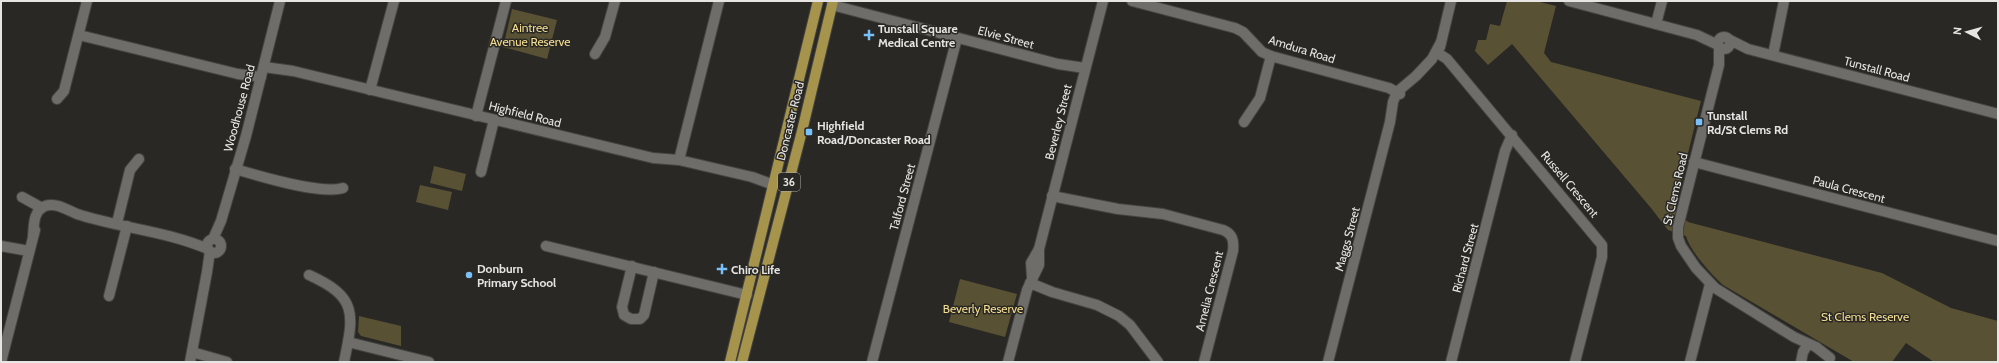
<svg xmlns="http://www.w3.org/2000/svg" width="1999" height="363" font-family="Cabin,sans-serif">
	<rect width="100%" height="100%" fill="#292825"/>
	<g fill="#595133">
		<path d="M1507 1H1536L1556 6 1544 53 1551 62 1701 101 1674 209 1688 222 1882 273 1951 308 1998 321V362H1934L1906 343 1892 362H1854L1723 285C1711 274 1690 251 1686 236L1668 230 1651 208 1512 44 1488 65 1475 51 1478 40H1486L1490 24 1500 26Z"/>
		<polygon points="512,9 557,20 547,59 503,47"/>
		<polygon points="434,166 466,174 462,191 430,183"/>
		<polygon points="420,185 452,192 448,210 416,202"/>
		<polygon points="960,279 1017,294 1005,337 949,322"/>
		<polygon points="359,316 401,326 401,346 361,336 358,332"/>
	</g>
	<g fill="none" stroke-linecap="round" stroke-linejoin="round">
		<defs>
			<g id="minor">
				<polyline points="1132,1 1235,28 1243,32 1262,52 1271,56 1389,88 1400,94"/>
				<polyline points="1569,1 1697,35 1718,45"/>
				<polyline points="832,5 1058,64 1085,68"/>
				<polyline points="1656,24 1662,1"/>
				<polyline points="79,35 238,74 261,77"/>
				<circle cx="1724" cy="43" r="6"/>
				<polyline points="1730,40 1748,49 1998,114"/>
				<polyline points="1440,47 1451,1"/>
				<polyline points="1719,47 1719,65 1678,227 1678,238 1681,246 1696,268 1715,288 1794,337 1816,347 1830,358"/>
				<polyline points="1436,52 1447,59 1602,245 1602,257 1575,362"/>
				<polyline points="595,54 605,37 615,1"/>
				<polyline points="1773,55 1784,1"/>
				<polyline points="264,67 293,71 653,158 679,160 752,177 774,185"/>
				<polyline points="370,90 394,1"/>
				<polyline points="57,99 64,91 87,1"/>
				<polyline points="476,116 506,1"/>
				<polyline points="1244,122 1260,98 1271,56"/>
				<polyline points="679,160 719,1"/>
				<polyline points="1694,162 1998,241"/>
				<path d="M235 169C259 176 321 195 343 188"/>
				<polyline points="481,172 494,120"/>
				<path d="M1052 196 1118 209 1163 214 1223 230C1233 234 1234 241 1233 251L1204 362"/>
				<polyline points="22,197 42,208"/>
				<polyline points="117,223 130,170 139,159"/>
				<path d="M33 236C34 225 33 211 45 206 56 202 67 210 77 214 120 228 166 231 208 249"/>
				<polyline points="213,239 221,221 246,136 280,1"/>
				<circle cx="214" cy="246" r="7"/>
				<polyline points="1,246 29,251"/>
				<polyline points="546,246 747,295"/>
				<polyline points="632,266 622,307 624,315 631,319 640,319 644,315 654,272"/>
				<path d="M309 275C358 297 354 314 344 362"/>
				<polyline points="1032,277 1031,263 1039,249"/>
				<polyline points="1030,283 1052,292 1097,305 1119,316 1130,325 1158,362"/>
				<polyline points="109,296 127,226"/>
				<polyline points="348,342 429,362"/>
				<polyline points="192,352 227,362"/>
				<polyline points="1,362 35,230"/>
				<polyline points="190,362 207,272 210,251"/>
				<polyline points="872,362 957,38"/>
				<polyline points="1008,362 1027,290 1039,265 1039,249 1103,1"/>
				<polyline points="1328,362 1390,122 1393,102 1397,92 1416,76 1432,59 1441,42"/>
				<polyline points="1451,362 1505,151 1512,135"/>
				<polyline points="1690,362 1710,284"/>
				<polyline points="1801,362 1803,352 1808,344"/>
			</g>
			<g id="major">
				<polyline points="730,362 818,1"/>
				<polyline points="742,362 802,131 833,1"/>
			</g>
		</defs>
		<use href="#minor" stroke="#444441" stroke-width="12"/>
		<use href="#major" stroke="#444441" stroke-width="12"/>
		<use href="#minor" stroke="#6e6d6a" stroke-width="10"/>
		<use href="#major" stroke="#a7944c" stroke-width="10"/>
	</g>
	<g fill="#79bff8" stroke="#292825" stroke-width="1.5">
		<path d="M867 29h4v4h4v4h-4v4h-4v-4h-4v-4h4z"/>
		<rect x="1695" y="118" width="8" height="8" rx="2"/>
		<rect x="805" y="128" width="8" height="8" rx="2"/>
		<path d="M720 263h4v4h4v4h-4v4h-4v-4h-4v-4h4z"/>
		<circle cx="469" cy="275" r="4"/>
	</g>
	<g text-anchor="middle" dominant-baseline="central" stroke-width="3" stroke-linejoin="round" paint-order="stroke">
		<rect fill="#292825" stroke="#adacaa" stroke-width="1" x="778" y="173" width="22" height="18" rx="3"/>
		<g font-size="11" font-weight="bold" fill="#e6e5e3">
			<text x="789" y="182">36</text>
		</g>
		<g font-size="12" fill="#f3dd90" stroke="#292825">
			<text x="530" y="27">Aintree<tspan x="530" dy="14">Avenue Reserve</tspan></text>
			<text x="983" y="308">Beverly Reserve</text>
			<text x="1865" y="316">St Clems Reserve</text>
		</g>
		<g font-size="12" font-weight="bold" fill="#e6e5e3" stroke="#292825" text-anchor="start">
			<text x="878" y="28">Tunstall Square<tspan x="878" dy="14">Medical Centre</tspan></text>
			<text x="1707" y="115">Tunstall<tspan x="1707" dy="14">Rd/St Clems Rd</tspan></text>
			<text x="817" y="125">Highfield<tspan x="817" dy="14">Road/Doncaster Road</tspan></text>
			<text x="477" y="268">Donburn<tspan x="477" dy="14">Primary School</tspan></text>
			<text x="731" y="269">Chiro Life</text>
		</g>
		<g font-size="12" fill="#e6e5e3" stroke="#292825">
			<text transform="translate(1006 37) rotate(15)">Elvie Street</text>
			<text transform="translate(1302 49) rotate(17)">Amdura Road</text>
			<text transform="translate(1877 69) rotate(15)">Tunstall Road</text>
			<text transform="translate(239 108) rotate(-75)">Woodhouse Road</text>
			<text transform="translate(525 114) rotate(14)">Highfield Road</text>
			<text transform="translate(790 121) rotate(-76)">Doncaster Road</text>
			<text transform="translate(1058 122) rotate(-76)">Beverley Street</text>
			<text transform="translate(1570 184) rotate(50)">Russell Crescent</text>
			<text transform="translate(1675 189) rotate(-77)">St Clems Road</text>
			<text transform="translate(1849 189) rotate(15)">Paula Crescent</text>
			<text transform="translate(902 197) rotate(-75)">Talford Street</text>
			<text transform="translate(1347 239) rotate(-75)">Maggs Street</text>
			<text transform="translate(1465 258) rotate(-75)">Richard Street</text>
			<text transform="translate(1209 291) rotate(-76)">Amelia Crescent</text>
		</g>
	</g>
	<rect width="1999" height="363" fill="none" stroke="#e6e5e3" stroke-width="4"/>
	<g transform="translate(1967 32) rotate(276)" stroke="#292825" stroke-width="3" paint-order="stroke">
	<path d="M0-3L7 15L0 10L-7 15Z" fill="#e6e5e3"/>
	<text y="-6" font-size="11" font-weight="bold" text-anchor="middle" fill="#e6e5e3">N</text>
	</g>
</svg>
